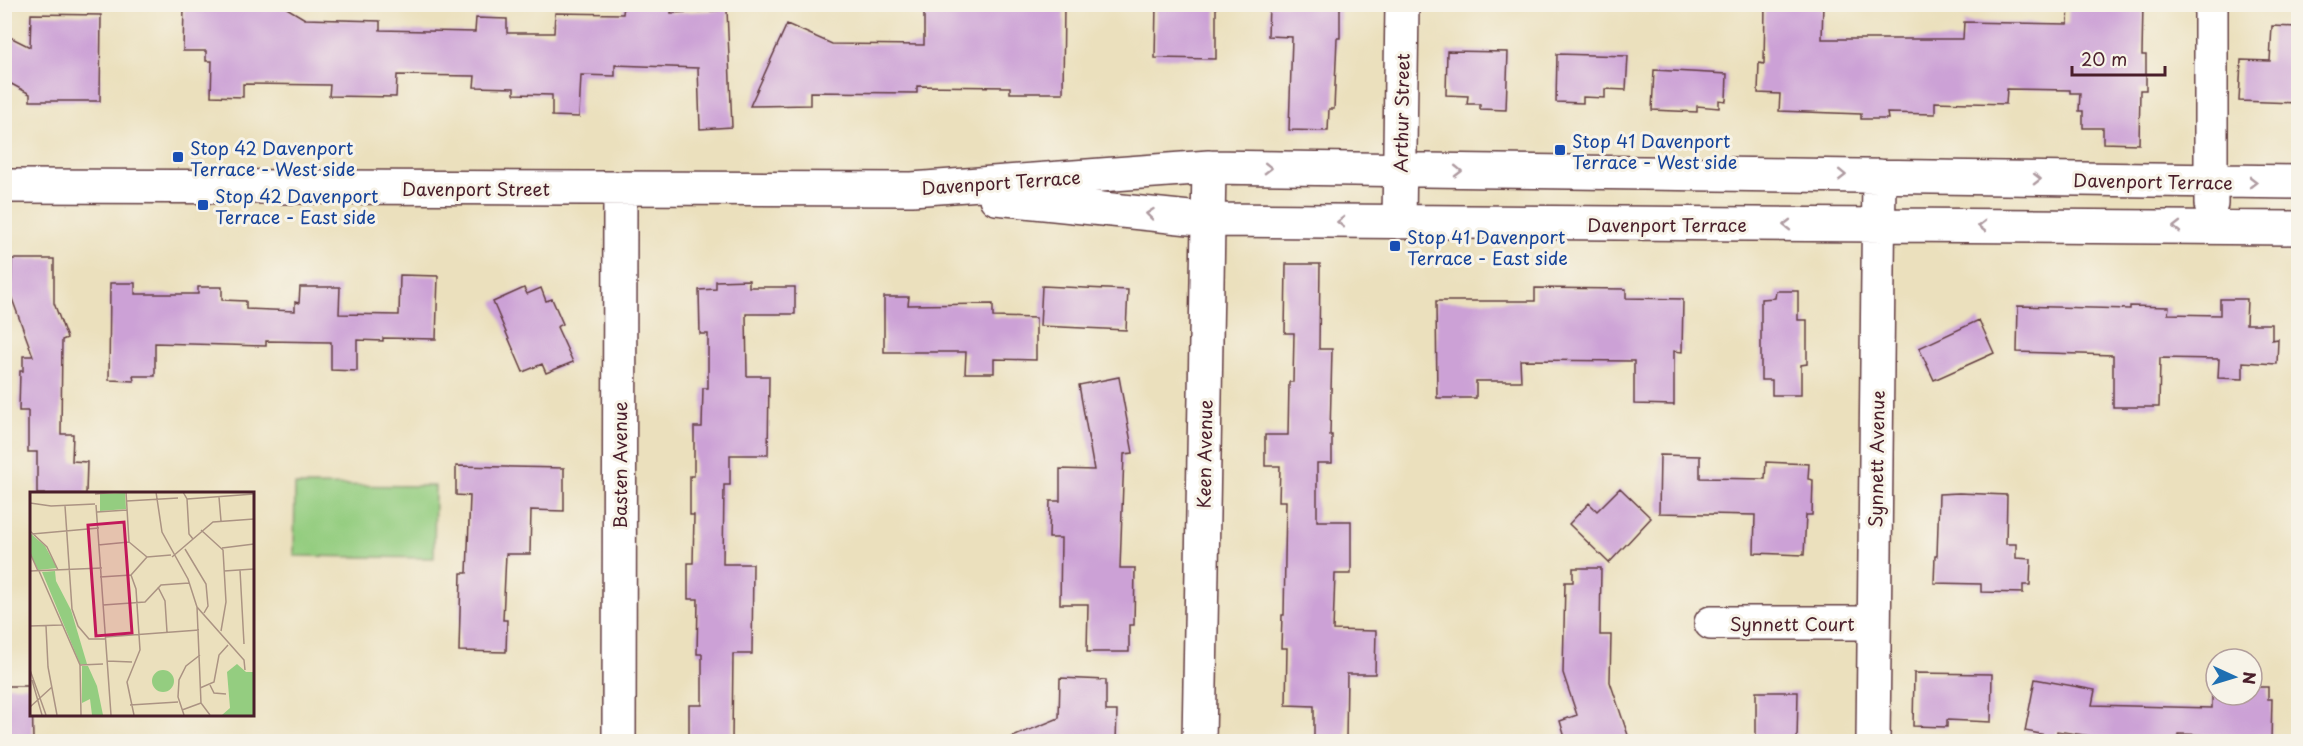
<svg xmlns="http://www.w3.org/2000/svg" width="2303" height="746" font-family="'Playpen Sans',sans-serif">
<style>
.green{fill:#94cd80;stroke:#6f7656;stroke-width:1.5}
.building{fill:#cca1d6}
.lines{fill:none;stroke-linecap:round;stroke-linejoin:round}
.minor-casing{stroke:#623c41;stroke-width:36}
.minor{stroke:#fff;stroke-width:33}
.oneway{stroke:#ae9aa0}
.transit-dot{fill:#1a4fb4;stroke:#f7f3e8;stroke-width:2}
.labels{text-anchor:middle;dominant-baseline:central;stroke-width:6;stroke-linejoin:round;paint-order:stroke}
.street-label{font-size:18px;fill:#4a1f2b;stroke:#f7f3e8}
.transit-label{font-size:18px;fill:#164399;stroke:#f7f3e8;text-anchor:start}
.inset-road{fill:none;stroke:#ab9383;stroke-width:1.5}
.view{fill:#c2185b;fill-opacity:0.15;stroke:#c2185b;stroke-width:3}
.inset-edge{fill:none;stroke:#4a1f2b;stroke-width:3}
</style>
<rect width="100%" height="100%" fill="#f7f3e8"/>
<filter id="ink" filterUnits="userSpaceOnUse"><feTurbulence type="fractalNoise" baseFrequency=".0167" numOctaves="2"/><feDisplacementMap in="SourceGraphic" scale="12" xChannelSelector="R" yChannelSelector="G"/><feConvolveMatrix kernelMatrix="1 2 1 2 8 2 1 2 1" color-interpolation-filters="sRGB"/></filter>
<filter id="wash" filterUnits="userSpaceOnUse"><feTurbulence type="fractalNoise" baseFrequency=".008" numOctaves="4" result="noise"/><feDisplacementMap in="SourceGraphic" scale="24" xChannelSelector="R" yChannelSelector="G"/><feGaussianBlur stdDeviation="1.35" result="paint"/><feColorMatrix in="noise" values="0 0 0 0 0 0 0 0 0 0 0 0 0 0 0 0 0 1.4 0 .05"/><feComposite in="paint" operator="in"/></filter>
<g filter="url(#wash)">
<rect width="100%" height="100%" fill="#ebe0bd"/>
<path class="green" d="M295,485L435,486L434,558L294,556Z"/>
<g id="blocks">
<path class="building" d="M221,4H280L305,19L380,21V30L475,32L476,18L507,19V33H554L555,13L623,14L624,4H671V13L727,10L732,127L700,129L698,68L615,65V76L581,75L579,117L552,116V95L514,94V88L474,87L475,76L397,75L396,97L329,96L330,85L243,84V97L211,96L212,61H206V51H183L184,7H221Z
M924,4H1064L1063,93H1010V87L917,86V93L810,92V105L750,106L787,24L832,44L924,45Z
M1156,4H1216V59L1155,58Z
M1269,4L1340,7V38H1337L1334,109H1329L1328,131L1289,130L1292,37L1268,36Z
M1765,4H1823L1822,39H1963L1964,22L2068,24L2069,4H2143L2142,55H2146V90H2140L2139,144L2103,143V128H2083V111H2079L2080,93H2070V90L2007,89L2006,104L1935,102V114L1887,113L1888,119H1861V114L1779,111L1780,94L1758,93L1759,63L1764,64Z
M31,14L101,15L100,101H30V94L4,80V34L30,47Z
M2272,26L2298,27V103L2239,101L2241,60L2270,61Z
M1447,51L1508,52L1506,110L1480,109V104H1467L1468,96L1446,95Z
M1557,54L1628,56L1626,90L1605,89V98L1583,97V103L1556,102Z
M1654,70L1727,74L1726,101L1719,100V108L1697,106V112L1652,110Z
M12,259H54V303L67,338L62,340L61,434H73L72,461L87,462L86,494H37V452H28V411H19L20,371H23V356H33L11,296Z
M1286,264H1320L1319,349H1332L1330,435H1332V463H1317V521H1351V574H1335L1333,630L1376,631L1375,674H1347L1346,741H1314V706L1286,705L1287,648H1281L1282,615H1284L1286,501H1279L1280,466H1265V435H1288L1289,382H1293L1294,333H1285Z
M400,275L438,276L436,339L383,338V341L357,340V371L331,370V342L266,341V346L155,343V376H133L134,381L109,380L110,283H135V294H198V287H222V300L246,301V309L295,311V302L299,303L300,287H340L339,314L399,315Z
M749,280V287H795V314H746L747,376H769L768,455H730V485H724L723,564H753L752,654H733L732,741H689V705H702V654H697L698,599H688V563H693L694,515H690V476H694V427H702L703,388H708V334H700L699,290L716,289V281Z
M1042,286L1128,290L1126,330L1040,326Z
M524,288L527,294L541,288L546,301L552,299L563,324L557,327L573,362L546,373L542,364L523,372L493,302Z
M1535,288L1626,289V298L1683,299L1682,352L1674,351V405L1634,404V361L1520,360L1521,381H1476V398H1437L1436,301H1535Z
M1776,291H1798V320H1807V364L1801,365V395H1772V380H1761V299L1775,298Z
M884,297H909L908,305L993,304V317L1036,318V360L994,359V373H965L966,352H884Z
M2220,299H2247L2246,324H2272V340L2278,339L2277,364L2243,362V379L2218,378L2219,359L2160,358L2159,407H2113V355L2017,352L2018,306L2130,309V306L2169,307L2168,314L2220,315Z
M1979,320L1994,353L1934,380L1919,348Z
M1119,377L1133,453L1124,454L1120,568H1135L1134,625H1129V652H1087L1088,604H1060L1061,538H1049L1050,501H1060V469L1094,470L1079,385Z
M1660,455L1700,456V478L1765,479L1766,462L1809,464L1808,479L1813,480L1812,515H1806L1804,555L1754,553L1755,515L1659,513Z
M456,466L564,468V511L531,510L530,554H506L503,620H507L506,652L459,651L461,573H467L470,496L456,495Z
M1620,488L1651,518L1609,563L1569,524L1589,503L1597,511Z
M1959,493L2007,495L2006,544H2016V558L2031,559L2030,585H2023V593L1981,592V584L1934,583L1935,556H1937L1939,494Z
M1573,568H1601L1600,635H1611L1610,682L1630,741H1566L1560,721L1577,715L1563,673L1565,582H1573Z
M1914,673L1992,674L1991,722L1947,720V727L1913,726Z
M1060,678L1106,680V711H1117L1116,741H1003L1059,718Z
M2035,679L2095,690L2092,705L2212,708V686H2216V695H2252V687H2268V699H2272L2271,741L2245,740V736L2178,734V741H2125L2057,731L2056,737L2025,731Z
M4,686H32L33,741H4Z
M1756,692H1798L1797,741H1756Z"/>
</g>
</g>
<g filter="url(#ink)">
<use href="#blocks" fill-opacity="0" stroke="#623c41" stroke-width="1.5"/>
<g class="lines">
<g class="minor-casing">
<path id="minor" d="M2211,4V204
M4,186L912,189L1209,167L2298,182
M996,198L1209,220L2298,228
M1399,222L1402,4
M1711,623H1873
M619,742L620,189
M1199,742L1209,167
M1873,742L1879,176"/>
</g>
<use href="#minor" class="minor"/>
</g>
<defs><path id="oneway-chevron" d="M-2-3.5L2.5 0L-2 3.5" fill="none" stroke-width="1.6" stroke-linecap="round" stroke-linejoin="round" transform="scale(1.5)"/></defs>
<g class="oneway">
<use href="#oneway-chevron" transform="translate(1268 168) rotate(1)"/>
<use href="#oneway-chevron" transform="translate(1458 171) rotate(1)"/>
<use href="#oneway-chevron" transform="translate(1842 175) rotate(1)"/>
<use href="#oneway-chevron" transform="translate(2037 179) rotate(1)"/>
<use href="#oneway-chevron" transform="translate(2253 182)"/>
<use href="#oneway-chevron" transform="translate(1150 214) rotate(-174)"/>
<use href="#oneway-chevron" transform="translate(1341 222) rotate(-179)"/>
<use href="#oneway-chevron" transform="translate(1787 225) rotate(-180)"/>
<use href="#oneway-chevron" transform="translate(1982 226) rotate(-180)"/>
<use href="#oneway-chevron" transform="translate(2177 227) rotate(-180)"/>
</g>
</g>
<g class="transit-dot">
<rect x="1554" y="144" width="12" height="12" rx="3"/>
<rect x="172" y="151" width="12" height="12" rx="3"/>
<rect x="197" y="199" width="12" height="12" rx="3"/>
<rect x="1389" y="240" width="12" height="12" rx="3"/>
</g>
<g class="labels">
<g class="street-label">
<text transform="translate(1401 113) rotate(-89)">Arthur Street</text>
<text transform="translate(2153 181) rotate(1)">Davenport Terrace</text>
<text transform="translate(1001 182) rotate(-4)">Davenport Terrace</text>
<text x="476" y="188">Davenport Street</text>
<text x="1667" y="224">Davenport Terrace</text>
<text transform="translate(1204 454) rotate(-89)">Keen Avenue</text>
<text transform="translate(1876 459) rotate(-89)">Synnett Avenue</text>
<text transform="translate(619 465) rotate(-90)">Basten Avenue</text>
<text x="1792" y="623">Synnett Court</text>
</g>
<g class="transit-label">
<text x="1572" y="140">Stop 41 Davenport<tspan x="1572" dy="21">Terrace - West side</tspan></text>
<text x="190" y="147">Stop 42 Davenport<tspan x="190" dy="21">Terrace - West side</tspan></text>
<text x="215" y="195">Stop 42 Davenport<tspan x="215" dy="21">Terrace - East side</tspan></text>
<text x="1407" y="236">Stop 41 Davenport<tspan x="1407" dy="21">Terrace - East side</tspan></text>
</g>
</g>
<g transform="translate(30 492)">
<rect width="224" height="224" fill="#ebe0bd"/>
<path d="M95,1L96,17L70,19V2ZM0,41L15,54L27,76L8,78L0,61ZM25,79L26,89L41,118L57,172H50L12,80ZM207,172L216,180H223V223H192L200,216L197,180ZM52,174H58L67,194L73,223H62L60,207L52,211ZM122 189a11 11 0 1 1 22 0a11 11 0 1 1-22 0Z" fill="#94cd80"/>
<path class="inset-road" d="M96,0L99,50L117,65L141,63M126,0L132,40L158,87L167,115L214,168L215,178M153,0L157,7L159,42L163,47M65,2L88,0M189,5L191,29M157,7L224,2M97,9L148,6M0,11L21,14L65,12M66,13L81,223M35,14L42,117L48,134L59,147H75M67,20L97,18M171,38L193,58L196,110L191,139M0,39L17,55L28,78M2,42L69,36M68,53L99,50M192,56L224,52M155,57L176,92L178,114L174,121M0,61L8,79M142,65L183,30L224,27M210,78L214,152M0,79L72,76M9,79L50,173L51,223M194,79L224,77M101,83L106,97L110,158L97,190L104,223M70,85L101,83L117,65M128,95L135,109L137,140M73,113L115,110L131,93L159,91M167,115L171,211L180,223M0,134L32,133M16,134L18,175L27,223M75,145L169,138M77,169L102,170M50,173L73,172M0,178L16,223M2,188L12,223M180,193L184,201L196,202M170,196L184,190L189,163L198,153M100,213L148,210M0,215L22,195M152,218L171,211M154,223L148,205L149,188L156,174L170,163"/>
<path class="view" d="M94,30L102,141L66,144L58,33Z"/>
<rect width="224" height="224" class="inset-edge"/>
</g>
<rect width="2303" height="746" fill="none" stroke="#f7f3e8" stroke-width="24"/>
<g transform="translate(2234 677) rotate(94)"><circle r="28" fill="#f7f3e8" stroke="#b29e9c" stroke-width="1.5"/>
<path d="M0-4.5L10 22L0 15L-10 22Z" fill="#1f6fb2"/>
<text y="-9" font-size="16" font-weight="bold" text-anchor="middle" fill="#4a1f2b">N</text>
</g>
<path d="M2072 66v9h93v-9" fill="none" stroke="#4a1f2b" stroke-width="3"/>
<text x="2081" y="66" font-size="18" fill="#4a1f2b" stroke="#f7f3e8" stroke-width="4.5" paint-order="stroke">20 m</text>
</svg>
